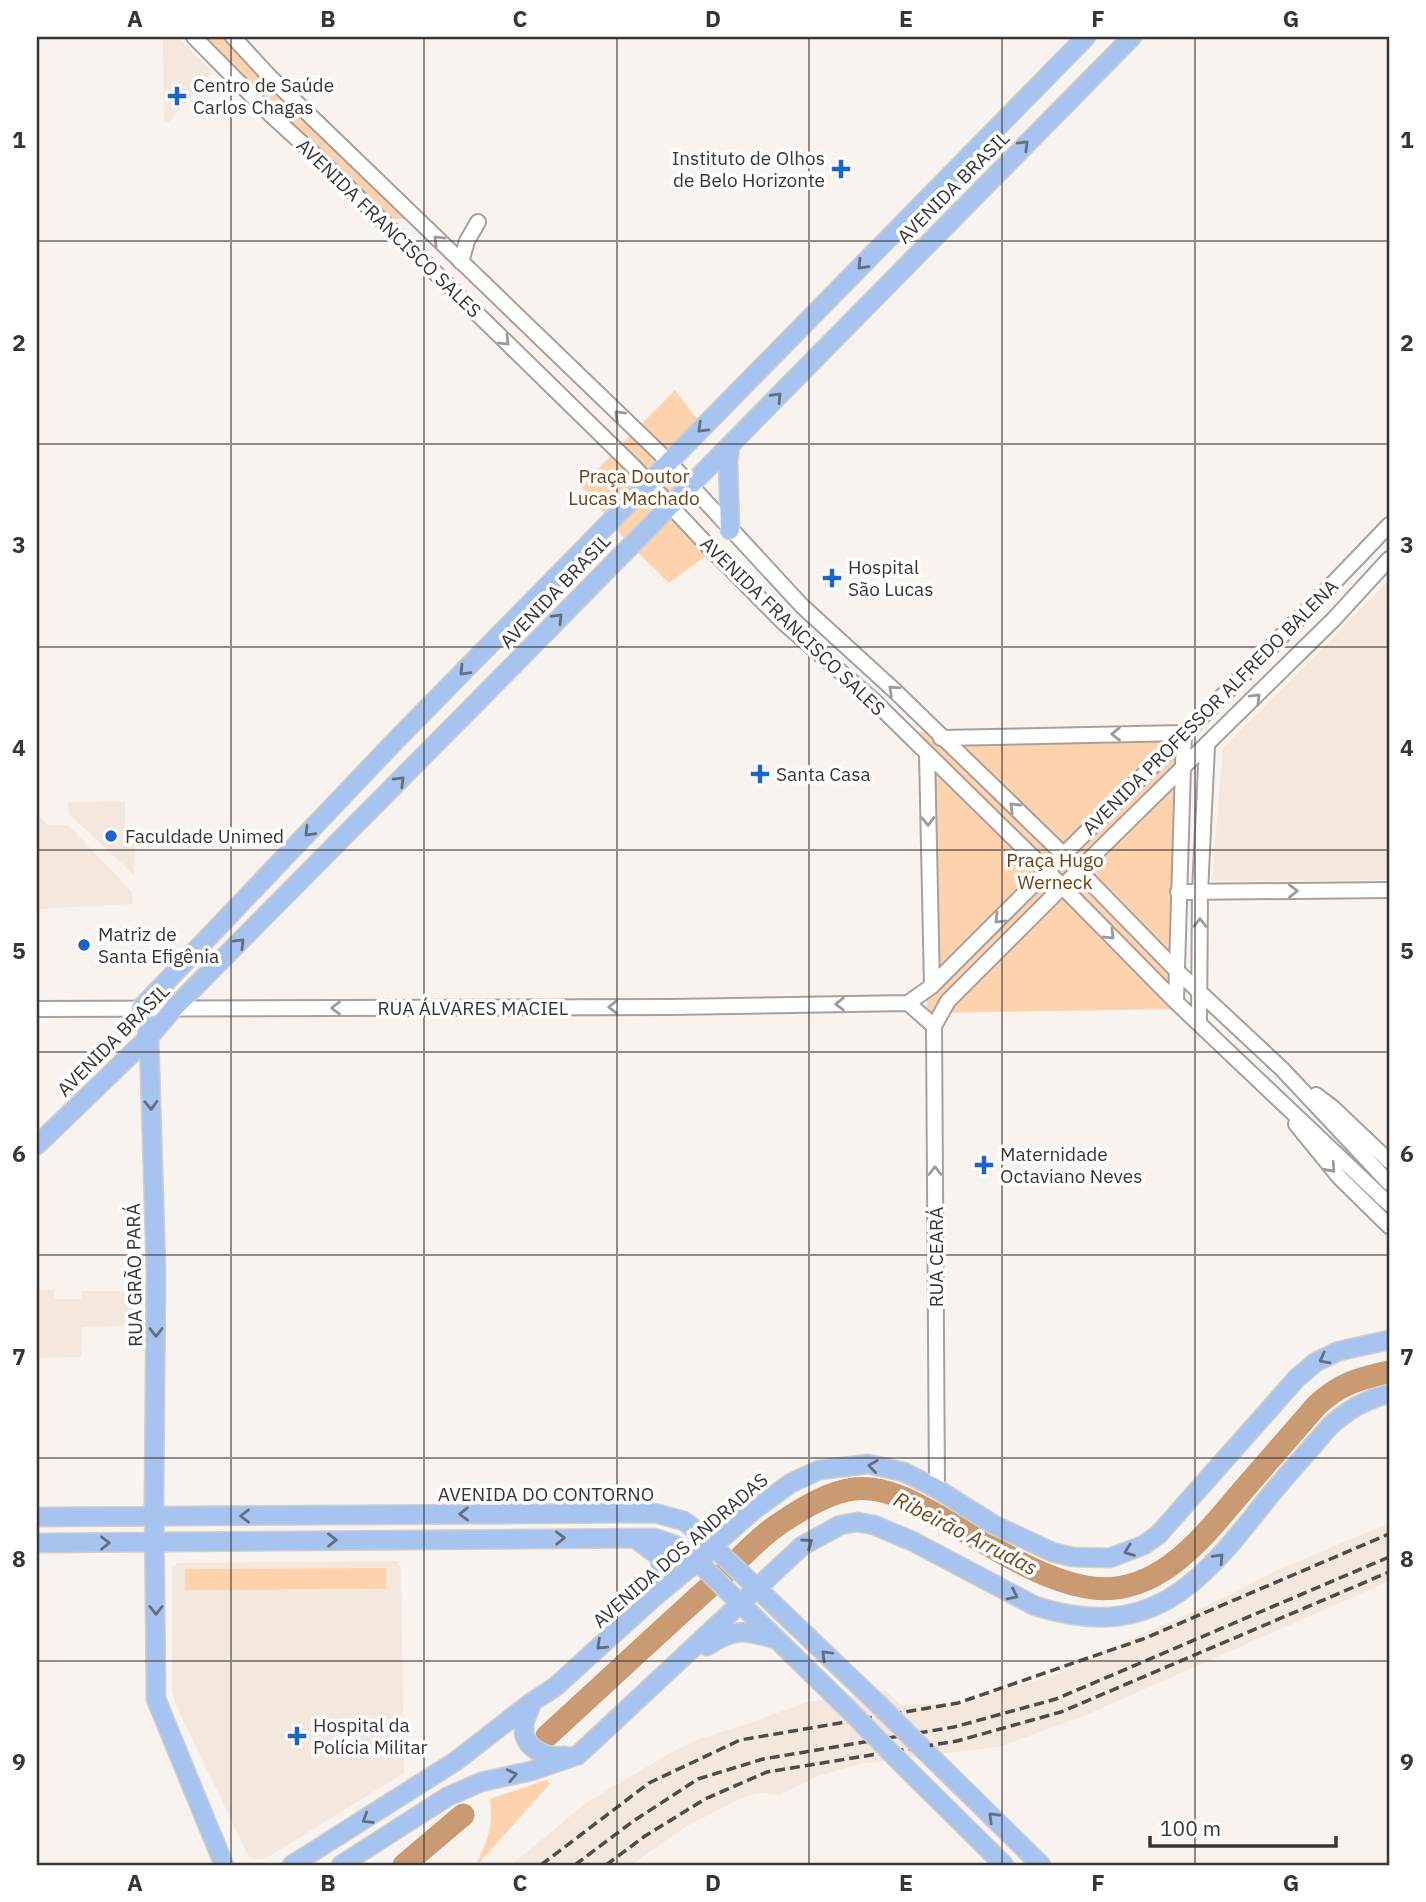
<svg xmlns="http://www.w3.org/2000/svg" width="1426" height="1902" font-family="'IBM Plex Sans',sans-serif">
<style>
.built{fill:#f4e8de}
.green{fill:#ffd2ae}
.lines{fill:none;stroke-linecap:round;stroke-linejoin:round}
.river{stroke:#ca9a73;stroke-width:23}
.minor-casing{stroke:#a6a19d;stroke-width:18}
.major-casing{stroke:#cfcfce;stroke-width:21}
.minor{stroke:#fff;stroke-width:14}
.major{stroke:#a7c3ef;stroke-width:18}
.rail{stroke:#4e4c49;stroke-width:3.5;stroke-dasharray:10 5;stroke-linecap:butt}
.major-bridge-casing{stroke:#cfcfce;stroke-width:21;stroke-linecap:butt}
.major-bridge{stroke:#a7c3ef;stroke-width:18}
.oneway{stroke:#646e7f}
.oneway2{stroke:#9c9a9a}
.grid{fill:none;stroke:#383634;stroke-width:2;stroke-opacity:0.55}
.poi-dot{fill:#1b63ce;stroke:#fff;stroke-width:2.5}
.labels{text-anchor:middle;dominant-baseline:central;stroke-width:7;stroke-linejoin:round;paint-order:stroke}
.poi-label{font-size:19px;fill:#383634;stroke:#fff;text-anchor:start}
.street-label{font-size:19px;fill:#383634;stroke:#fff}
.park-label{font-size:19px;fill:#6d3f11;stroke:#fff}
.water-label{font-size:21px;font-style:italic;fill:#744619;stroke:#fff}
.neatline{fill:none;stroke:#383634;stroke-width:2.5}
.grid-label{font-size:23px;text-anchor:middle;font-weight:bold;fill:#383634}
</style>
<rect width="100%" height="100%" fill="#f9f3ef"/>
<path class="built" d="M163,37H177L212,72L167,124L164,121Z
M1389,580V880L1212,881L1223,749Z
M125,801V832L135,840L134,875L69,814L68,802Z
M37,814L48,825H68L132,892L133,904L37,909Z
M37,1290H54V1299H81L82,1291H138V1326L82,1327L81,1357L37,1358Z
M1389,1523V1581L1086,1715L999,1747L859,1764L816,1777L779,1795L763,1793L746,1796L685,1827L631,1865H511L587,1802L672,1752L699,1739L744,1725L807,1702L886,1691L901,1705L968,1703L998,1691L1059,1674L1102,1652L1232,1594L1273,1572Z
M397,1561L401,1568L404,1773L265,1859H253L248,1855L175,1703L172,1691V1567L177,1563Z"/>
<path class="green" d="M202,37H223L259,75L410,219H388Z
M675,390L704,428L669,464L686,487L663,509L707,555L669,583L629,544L581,486Z
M1190,729L1182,1009L927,1013L920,732Z
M386,1568V1589L185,1590V1569Z
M546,1780L550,1784L479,1863L477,1861C489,1842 493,1821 490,1799Z"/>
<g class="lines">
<path class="river" d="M547,1736C603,1685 659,1632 715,1582C737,1562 758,1537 782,1522C803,1508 829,1492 854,1489C891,1485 927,1510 957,1527C998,1550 1039,1578 1086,1587C1157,1600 1204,1536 1244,1489C1268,1461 1293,1433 1317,1405C1341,1383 1358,1379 1389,1372
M404,1865L463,1815"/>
<g class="minor-casing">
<path id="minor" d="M194,37L270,114L316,156L634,467L711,549L784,623L872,699L1047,871L1176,1002L1389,1204
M233,37L270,77L669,462L802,606L895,691L1063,854L1177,971L1282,1069L1389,1183
M461,262L467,241L478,222
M941,738L1184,733
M927,753L932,986
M1178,892L1389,890
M1176,1002L1184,733
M908,1003L932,986C1084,833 1240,682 1389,525
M908,1003L934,1026
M37,1009L670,1007L908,1003
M1199,1022L1200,892L1207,746
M1316,1095L1332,1107L1389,1161
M1296,1124L1340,1178L1389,1226
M937,1489L934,1026L948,1001L1101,848L1334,619L1389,559"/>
</g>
<g class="major-casing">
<path id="major" d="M730,446L728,462L730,530
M37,1145L149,1037L174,1008C495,686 811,360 1132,37
M37,1517L655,1513L684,1521L698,1532L876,1702
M636,1539L660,1557L662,1577L653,1595
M37,1543L654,1538L675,1545L699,1563L852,1713
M707,1646C735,1628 744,1630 776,1639
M532,1702C530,1709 525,1718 524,1725C522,1749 546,1758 565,1756
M921,1747L1041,1865
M898,1760L1004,1865
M224,1865L156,1699L154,1499L156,1270L149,1037L141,1008L400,736L1086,37
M292,1865L456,1761L532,1702L555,1687L652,1599L688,1569L699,1563L714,1545L755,1509L791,1483L819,1470L868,1464L904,1472L937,1489L994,1525L1052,1552L1072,1557L1110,1558L1144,1545L1158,1535L1297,1378L1316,1362L1339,1351L1389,1340
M341,1865L447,1797L481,1782L531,1771L578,1755L802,1546L840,1525L857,1522L874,1525L914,1542L1035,1606C1149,1642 1198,1587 1263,1504C1284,1478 1307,1453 1329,1427C1347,1410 1365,1399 1389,1394"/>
</g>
<use href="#minor" class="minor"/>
<use href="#major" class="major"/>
<path class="rail" d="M541,1865L649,1783L740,1740L958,1703L1143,1639L1389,1534
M575,1865L632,1822L698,1779L763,1759L954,1727L1056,1699L1389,1557
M606,1865L645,1836L705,1799L767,1772L957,1741L1061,1712L1389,1572"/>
<g class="major-bridge-casing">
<path id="major-bridge" d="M876,1702L921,1747
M852,1713L898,1760"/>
</g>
<use href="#major-bridge" class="major-bridge"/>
</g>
<defs><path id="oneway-chevron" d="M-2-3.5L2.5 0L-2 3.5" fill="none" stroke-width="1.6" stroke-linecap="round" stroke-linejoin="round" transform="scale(1.75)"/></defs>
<g class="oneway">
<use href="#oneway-chevron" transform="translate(1024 145) rotate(-45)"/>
<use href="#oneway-chevron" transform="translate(862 265) rotate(134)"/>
<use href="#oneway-chevron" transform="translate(777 397) rotate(-46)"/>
<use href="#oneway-chevron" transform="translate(702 428) rotate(136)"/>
<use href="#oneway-chevron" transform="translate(558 618) rotate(-46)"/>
<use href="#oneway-chevron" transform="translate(464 671) rotate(134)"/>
<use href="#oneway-chevron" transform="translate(400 781) rotate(-45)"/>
<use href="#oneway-chevron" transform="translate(309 832) rotate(134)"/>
<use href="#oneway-chevron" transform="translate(240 943) rotate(-45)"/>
<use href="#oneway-chevron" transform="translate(151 1105) rotate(88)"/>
<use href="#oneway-chevron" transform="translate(156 1332) rotate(90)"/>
<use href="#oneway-chevron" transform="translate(1324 1359) rotate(152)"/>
<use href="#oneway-chevron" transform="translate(873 1466) rotate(-172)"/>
<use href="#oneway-chevron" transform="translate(464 1514) rotate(179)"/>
<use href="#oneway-chevron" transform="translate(245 1516) rotate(180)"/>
<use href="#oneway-chevron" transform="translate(560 1538) rotate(-1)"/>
<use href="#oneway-chevron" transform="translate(332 1540) rotate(-1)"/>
<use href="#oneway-chevron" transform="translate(105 1543) rotate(-1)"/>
<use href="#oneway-chevron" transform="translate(808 1543) rotate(-35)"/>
<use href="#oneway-chevron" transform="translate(1129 1551) rotate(159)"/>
<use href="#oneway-chevron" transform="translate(1219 1558) rotate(-47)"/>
<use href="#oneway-chevron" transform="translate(1013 1595) rotate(26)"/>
<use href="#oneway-chevron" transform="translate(156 1610) rotate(90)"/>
<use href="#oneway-chevron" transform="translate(601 1645) rotate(137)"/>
<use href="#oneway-chevron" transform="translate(826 1655) rotate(-136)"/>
<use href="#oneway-chevron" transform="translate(512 1775) rotate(-12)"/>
<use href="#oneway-chevron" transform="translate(993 1817) rotate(-136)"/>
<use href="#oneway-chevron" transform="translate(367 1819) rotate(148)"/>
</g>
<g class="oneway2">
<use href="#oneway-chevron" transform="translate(438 240) rotate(-135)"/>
<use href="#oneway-chevron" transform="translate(505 341) rotate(45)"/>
<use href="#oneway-chevron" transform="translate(619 415) rotate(-136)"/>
<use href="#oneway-chevron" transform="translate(893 690) rotate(-137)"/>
<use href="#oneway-chevron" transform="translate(1256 698) rotate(-45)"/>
<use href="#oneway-chevron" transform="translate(1116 734) rotate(179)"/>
<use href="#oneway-chevron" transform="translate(1014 807) rotate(-136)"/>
<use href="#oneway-chevron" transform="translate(928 821) rotate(89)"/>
<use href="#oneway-chevron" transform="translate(1293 891) rotate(-1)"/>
<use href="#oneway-chevron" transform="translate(999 919) rotate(135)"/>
<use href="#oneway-chevron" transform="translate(1200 923) rotate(-90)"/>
<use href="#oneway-chevron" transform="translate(1110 935) rotate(45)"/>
<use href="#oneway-chevron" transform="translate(840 1004) rotate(179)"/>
<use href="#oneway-chevron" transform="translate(613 1007) rotate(180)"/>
<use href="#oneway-chevron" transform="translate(336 1008) rotate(180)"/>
<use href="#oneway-chevron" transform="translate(1331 1168) rotate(48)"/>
<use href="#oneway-chevron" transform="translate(935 1171) rotate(-90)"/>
</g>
<path class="grid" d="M231,37V1865M424,37V1865M617,37V1865M809,37V1865M1002,37V1865M1195,37V1865M37,241H1389M37,444H1389M37,647H1389M37,850H1389M37,1052H1389M37,1255H1389M37,1458H1389M37,1661H1389"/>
<g class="poi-dot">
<path d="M173.5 85.5h7v7h7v7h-7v7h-7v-7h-7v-7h7z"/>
<path d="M837.5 158.5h7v7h7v7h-7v7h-7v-7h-7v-7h7z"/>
<path d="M828.5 567.5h7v7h7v7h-7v7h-7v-7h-7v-7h7z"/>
<path d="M756.5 763.5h7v7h7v7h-7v7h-7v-7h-7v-7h7z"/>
<circle cx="111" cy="836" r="7"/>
<circle cx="84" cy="945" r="7"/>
<path d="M980.5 1154.5h7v7h7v7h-7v7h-7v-7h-7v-7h7z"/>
<path d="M293.5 1725.5h7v7h7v7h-7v7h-7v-7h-7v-7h7z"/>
</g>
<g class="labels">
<g class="poi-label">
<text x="193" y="85">Centro de Saúde<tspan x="193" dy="22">Carlos Chagas</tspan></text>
<text x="825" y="158" text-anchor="end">Instituto de Olhos<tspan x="825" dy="22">de Belo Horizonte</tspan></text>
<text x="848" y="567">Hospital<tspan x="848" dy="22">São Lucas</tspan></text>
<text x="776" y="774">Santa Casa</text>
<text x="125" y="836">Faculdade Unimed</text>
<text x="98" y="934">Matriz de<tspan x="98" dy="22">Santa Efigênia</tspan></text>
<text x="1000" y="1154">Maternidade<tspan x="1000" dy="22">Octaviano Neves</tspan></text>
<text x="313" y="1725">Hospital da<tspan x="313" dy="22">Polícia Militar</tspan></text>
</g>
<g class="street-label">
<text transform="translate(953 187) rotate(-45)">AVENIDA BRASIL</text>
<text transform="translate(389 228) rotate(44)">AVENIDA FRANCISCO SALES</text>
<text transform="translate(555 591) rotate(-46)">AVENIDA BRASIL</text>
<text transform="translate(793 626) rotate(44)">AVENIDA FRANCISCO SALES</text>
<text transform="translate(1210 707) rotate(-45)">AVENIDA PROFESSOR ALFREDO BALENA</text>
<text x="473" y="1008">RUA ÁLVARES MACIEL</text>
<text transform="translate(113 1040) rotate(-45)">AVENIDA BRASIL</text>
<text transform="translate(936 1257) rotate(-90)">RUA CEARÁ</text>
<text transform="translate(134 1275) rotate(-91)">RUA GRÃO PARÁ</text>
<text x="546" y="1494">AVENIDA DO CONTORNO</text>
<text transform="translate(680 1550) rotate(-41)">AVENIDA DOS ANDRADAS</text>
</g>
<g class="park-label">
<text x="634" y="476">Praça Doutor<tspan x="634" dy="22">Lucas Machado</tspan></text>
<text x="1055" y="860">Praça Hugo<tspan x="1055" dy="22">Werneck</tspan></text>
</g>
<g class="water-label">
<text transform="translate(966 1533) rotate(27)">Ribeirão Arrudas</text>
</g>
</g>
<rect width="1426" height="1902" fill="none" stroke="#ffffff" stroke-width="77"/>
<path d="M1150 1836v10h186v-10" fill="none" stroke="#383634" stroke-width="3.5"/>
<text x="1160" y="1836" font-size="21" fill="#383634" stroke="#ffffff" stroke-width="5" paint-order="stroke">100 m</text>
<rect x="38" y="38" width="1350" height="1826" class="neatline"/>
<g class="grid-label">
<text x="135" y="27">A</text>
<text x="328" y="27">B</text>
<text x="520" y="27">C</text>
<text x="713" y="27">D</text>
<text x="906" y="27">E</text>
<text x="1098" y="27">F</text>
<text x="1291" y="27">G</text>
<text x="19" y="148">1</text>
<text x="1407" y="148">1</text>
<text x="19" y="351">2</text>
<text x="1407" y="351">2</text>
<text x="19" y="553">3</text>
<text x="1407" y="553">3</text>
<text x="19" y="756">4</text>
<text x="1407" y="756">4</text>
<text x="19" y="959">5</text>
<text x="1407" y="959">5</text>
<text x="19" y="1162">6</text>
<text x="1407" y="1162">6</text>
<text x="19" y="1365">7</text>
<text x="1407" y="1365">7</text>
<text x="19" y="1567">8</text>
<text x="1407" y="1567">8</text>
<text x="19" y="1770">9</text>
<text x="1407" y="1770">9</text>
<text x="135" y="1891">A</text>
<text x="328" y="1891">B</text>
<text x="520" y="1891">C</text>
<text x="713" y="1891">D</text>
<text x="906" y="1891">E</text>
<text x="1098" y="1891">F</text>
<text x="1291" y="1891">G</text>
</g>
</svg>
